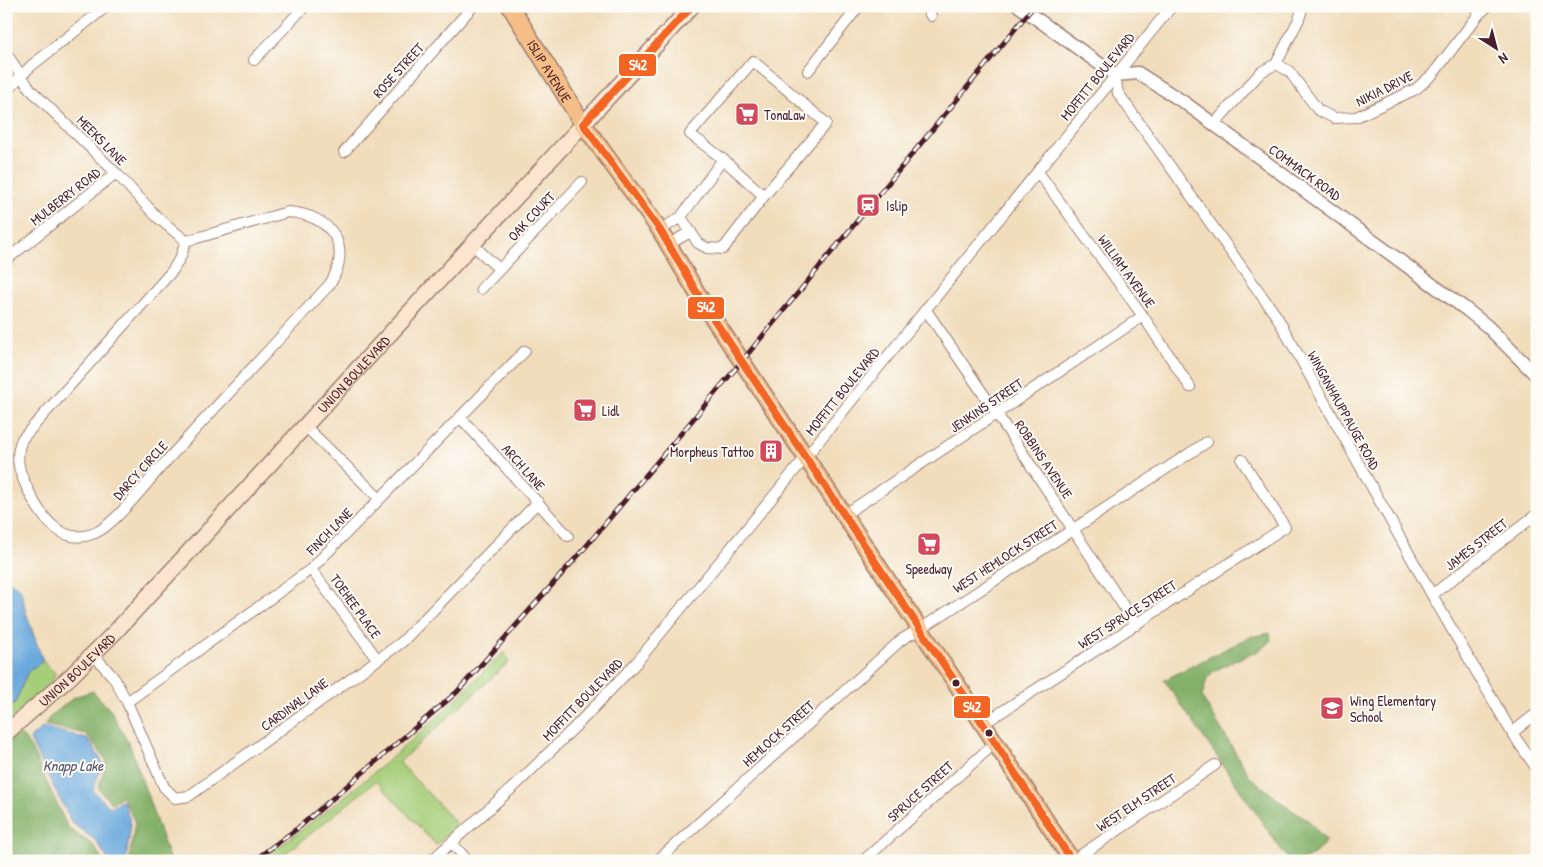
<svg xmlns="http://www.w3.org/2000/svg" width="1543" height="867" font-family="'Patrick Hand',sans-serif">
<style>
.green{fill:#a6ce79;stroke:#787652}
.forest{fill:#84b169;stroke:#67684a}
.water{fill:#6aa9dd;stroke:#5a6484}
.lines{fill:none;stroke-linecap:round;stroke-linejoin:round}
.minor-casing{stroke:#9e7e74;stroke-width:12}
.tertiary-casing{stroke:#9e7e74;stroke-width:15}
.secondary-casing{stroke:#9e7e74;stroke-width:18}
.primary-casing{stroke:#9e7e74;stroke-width:19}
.minor{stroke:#fff;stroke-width:10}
.tertiary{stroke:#fff;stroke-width:12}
.secondary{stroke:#fbe5cf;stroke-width:15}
.primary{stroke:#f5be86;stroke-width:16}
.rail-casing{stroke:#4a1f2b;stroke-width:5}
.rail{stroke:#fdfcf7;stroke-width:3;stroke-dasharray:9;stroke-linecap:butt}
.bus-1-casing{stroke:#fdfcf7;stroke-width:11}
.bus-1{stroke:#f26522;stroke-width:8}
.bus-dot{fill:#4a1f2b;stroke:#fdfcf7;stroke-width:2}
.labels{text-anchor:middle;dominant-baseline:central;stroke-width:4;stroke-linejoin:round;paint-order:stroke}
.street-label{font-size:14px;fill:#4a1f2b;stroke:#fdfcf7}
.poi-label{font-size:14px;fill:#4a1f2b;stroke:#fdfcf7;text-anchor:start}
.water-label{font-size:15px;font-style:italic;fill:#575672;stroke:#fdfcf7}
.line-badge{stroke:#fdfcf7;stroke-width:2}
.badge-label{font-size:14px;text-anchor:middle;font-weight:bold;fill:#fff}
</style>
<rect width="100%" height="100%" fill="#fdfcf7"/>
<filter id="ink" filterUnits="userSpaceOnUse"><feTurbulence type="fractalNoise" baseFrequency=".02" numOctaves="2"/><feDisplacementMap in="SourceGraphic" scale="10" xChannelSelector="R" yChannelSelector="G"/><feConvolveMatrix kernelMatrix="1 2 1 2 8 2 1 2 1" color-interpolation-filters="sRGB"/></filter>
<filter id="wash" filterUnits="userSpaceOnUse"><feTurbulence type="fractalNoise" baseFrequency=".0096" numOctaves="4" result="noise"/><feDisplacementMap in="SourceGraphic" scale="20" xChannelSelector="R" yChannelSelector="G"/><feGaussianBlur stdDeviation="1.12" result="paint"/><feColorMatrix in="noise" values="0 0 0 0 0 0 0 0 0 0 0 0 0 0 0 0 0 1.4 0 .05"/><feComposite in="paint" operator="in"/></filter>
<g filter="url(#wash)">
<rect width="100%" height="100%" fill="#f1ddbc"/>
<path class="green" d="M504,652L509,662L399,762L458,825L436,845L376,781L298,844L274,861H259C320,817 380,770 435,719C459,697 481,674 504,652Z
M43,661L55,673L48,697L6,733V709L15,703L28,671Z"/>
<path class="forest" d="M1270,633L1271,641L1258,651L1236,660L1214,671L1207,678L1202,697L1250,777L1290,809L1308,820L1326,841C1314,856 1309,861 1289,861L1164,680L1250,637Z
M93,691L111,711L131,748L170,861H129L135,822L122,796L111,803L98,788L107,761L86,734L45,725L49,718L74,697Z
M6,722L24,738L31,748L68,828L93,845L103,861H6Z"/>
<path class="water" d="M6,579L20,588L27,616L43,661L28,671L15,703L6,709Z
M44,727L88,739L103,763L93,790L110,807L123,800L131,824L126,861H109L95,840L72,823L30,740L32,736Z"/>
</g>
<g filter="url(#ink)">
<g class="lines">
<g class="minor-casing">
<path id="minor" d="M925,6L931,16
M6,53L30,89L116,173L157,217L186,241
M254,60L305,6
M1276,64L1299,19L1303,6
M808,71L859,6
M1115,75L1118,93L1277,317L1432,595L1512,733L1537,769
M6,91L31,66L107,6
M1214,124L1261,72L1276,64L1289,71L1318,110L1334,118L1356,117L1416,89L1433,74L1479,14L1488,6
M344,152L473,6
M1038,172L1143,316L1190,387
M288,212C330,215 354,245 330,284C274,345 216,406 160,468C145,485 112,528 92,534C63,545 43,519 31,496C21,476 13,460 22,439L173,270L181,256L186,241Z
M681,217L698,243L707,248L723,249L764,196L826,123L753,61L690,134L723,159L764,196
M660,230L681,217L723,159
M472,244L499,269
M668,245L690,232
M6,260L116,173
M481,289L582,182
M926,310L997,414L1136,625
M460,417L568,536
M305,426L380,499
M844,515L1143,316
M311,569L378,660
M1432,595L1537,514
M93,654L114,678L127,702L164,787L175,798L189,796L402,642L538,502
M127,702L311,569L525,351
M983,724L1285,527L1242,460
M1512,733L1537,713
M452,843L468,861
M431,861L520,781L578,724L636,663L814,447L1172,6
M657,861L901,640L928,624L1207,442
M863,861L995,743
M1072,861L1215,765"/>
</g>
<g class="tertiary-casing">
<path id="tertiary" d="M1019,6L1115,75L1138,73L1185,103L1467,310L1487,326L1537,376"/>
</g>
<g class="secondary-casing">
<g id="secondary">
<path id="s1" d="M6,733L71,676L116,631L692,6"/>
</g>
</g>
<g class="primary-casing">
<g id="primary">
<path id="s2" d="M510,6L583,124L660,230L703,303L974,710L1072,861"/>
</g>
</g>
<use href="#minor" class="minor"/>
<use href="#tertiary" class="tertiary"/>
<use href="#secondary" class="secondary"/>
<use href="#primary" class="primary"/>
<g class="rail-casing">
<path id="rail" d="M253,861L298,828L457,692L583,550L742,361L1034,6"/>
</g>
<use href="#rail" class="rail"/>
<g class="bus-1-casing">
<path id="bus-1" d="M583,124L660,230L703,303L974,710L1072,861
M583,124L692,6"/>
</g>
<use href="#bus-1" class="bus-1"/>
</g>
</g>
<defs>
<g id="supermarket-square" transform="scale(1.25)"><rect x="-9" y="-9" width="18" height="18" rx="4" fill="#d1495b" stroke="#fdfcf7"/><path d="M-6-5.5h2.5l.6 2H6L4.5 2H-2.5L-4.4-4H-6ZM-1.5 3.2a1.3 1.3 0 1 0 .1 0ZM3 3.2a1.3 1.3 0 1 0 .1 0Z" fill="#fff"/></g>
<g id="station-square" transform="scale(1.25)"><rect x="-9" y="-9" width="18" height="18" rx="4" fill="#d1495b" stroke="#fdfcf7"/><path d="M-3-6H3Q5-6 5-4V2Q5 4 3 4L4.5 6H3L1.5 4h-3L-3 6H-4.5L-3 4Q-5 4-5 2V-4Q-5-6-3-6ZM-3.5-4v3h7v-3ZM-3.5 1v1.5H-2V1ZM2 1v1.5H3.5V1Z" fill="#fff"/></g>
<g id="building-square" transform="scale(1.25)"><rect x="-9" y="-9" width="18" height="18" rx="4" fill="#d1495b" stroke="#fdfcf7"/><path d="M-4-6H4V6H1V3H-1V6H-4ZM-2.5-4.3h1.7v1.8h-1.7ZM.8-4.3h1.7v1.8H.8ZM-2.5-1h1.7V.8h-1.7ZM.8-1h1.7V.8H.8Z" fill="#fff"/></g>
<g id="school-square" transform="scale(1.25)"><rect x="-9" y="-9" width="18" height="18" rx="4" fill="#d1495b" stroke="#fdfcf7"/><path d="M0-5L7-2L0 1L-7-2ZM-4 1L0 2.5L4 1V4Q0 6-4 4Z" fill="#fff"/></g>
</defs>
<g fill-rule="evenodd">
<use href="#supermarket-square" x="747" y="114"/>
<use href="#station-square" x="868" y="205"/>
<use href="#supermarket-square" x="585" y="410"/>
<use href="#building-square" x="771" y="451"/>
<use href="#supermarket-square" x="929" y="544"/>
<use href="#school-square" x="1332" y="708"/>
</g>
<g class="bus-dot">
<circle cx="956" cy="683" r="4.5"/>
<circle cx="989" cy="733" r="4.5"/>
</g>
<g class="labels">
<g class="street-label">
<text transform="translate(398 70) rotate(-48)">ROSE STREET</text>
<text stroke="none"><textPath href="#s2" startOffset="76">ISLIP AVENUE</textPath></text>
<text transform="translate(1097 76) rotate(-51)">MOFFITT BOULEVARD</text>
<text transform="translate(1384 88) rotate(-27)">NIKIA DRIVE</text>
<text transform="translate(102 140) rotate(45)">MEEKS LANE</text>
<text transform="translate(1305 172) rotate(36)">COMMACK ROAD</text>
<text transform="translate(65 196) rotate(-38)">MULBERRY ROAD</text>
<text transform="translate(531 216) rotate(-47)">OAK COURT</text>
<text transform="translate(1127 271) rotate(54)">WILLIAM AVENUE</text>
<text stroke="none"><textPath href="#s1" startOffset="500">UNION BOULEVARD</textPath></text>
<text transform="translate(842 391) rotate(-51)">MOFFITT BOULEVARD</text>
<text transform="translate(986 405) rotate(-34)">JENKINS STREET</text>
<text transform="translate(1344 410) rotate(61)">WINGANHAUPPAUGE ROAD</text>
<text transform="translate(1044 459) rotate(56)">ROBBINS AVENUE</text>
<text transform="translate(524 467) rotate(48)">ARCH LANE</text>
<text transform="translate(140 470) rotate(-48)">DARCY CIRCLE</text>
<text transform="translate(329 531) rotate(-46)">FINCH LANE</text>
<text transform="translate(1476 544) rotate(-38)">JAMES STREET</text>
<text transform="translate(1005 556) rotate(-33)">WEST HEMLOCK STREET</text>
<text transform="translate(356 606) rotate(54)">TOEHEE PLACE</text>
<text transform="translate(1127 614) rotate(-33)">WEST SPRUCE STREET</text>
<text stroke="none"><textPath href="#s1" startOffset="95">UNION BOULEVARD</textPath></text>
<text transform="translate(582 699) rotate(-46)">MOFFITT BOULEVARD</text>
<text transform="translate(294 704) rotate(-36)">CARDINAL LANE</text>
<text transform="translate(778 733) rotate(-42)">HEMLOCK STREET</text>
<text transform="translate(920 791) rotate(-42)">SPRUCE STREET</text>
<text transform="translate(1136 802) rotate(-34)">WEST ELM STREET</text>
</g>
<g class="poi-label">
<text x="764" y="114">TonaLaw</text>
<text x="886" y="205">Islip</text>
<text x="602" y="410">Lidl</text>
<text x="754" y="451" text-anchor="end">Morpheus Tattoo</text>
<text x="929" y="568" text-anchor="middle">Speedway</text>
<text x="1350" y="700">Wing Elementary<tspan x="1350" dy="16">School</tspan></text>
</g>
<g class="water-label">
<text x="73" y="765">Knapp Lake</text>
</g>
</g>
<g class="line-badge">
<rect x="618" y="53" width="39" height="24" rx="5" fill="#f26522"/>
<rect x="687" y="296" width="38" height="24" rx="5" fill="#f26522"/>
<rect x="953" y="695" width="38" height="24" rx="5" fill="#f26522"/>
</g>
<g class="badge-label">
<text x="638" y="70">S42</text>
<text x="706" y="312">S42</text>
<text x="972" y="712">S42</text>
</g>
<rect width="1543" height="867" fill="none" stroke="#fdfcf7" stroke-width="25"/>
<g transform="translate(1496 48) rotate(144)" stroke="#fdfcf7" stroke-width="4" paint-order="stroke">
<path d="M0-4L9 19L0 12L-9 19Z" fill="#4a1f2b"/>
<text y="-8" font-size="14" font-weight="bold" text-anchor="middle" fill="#4a1f2b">N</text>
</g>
</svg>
